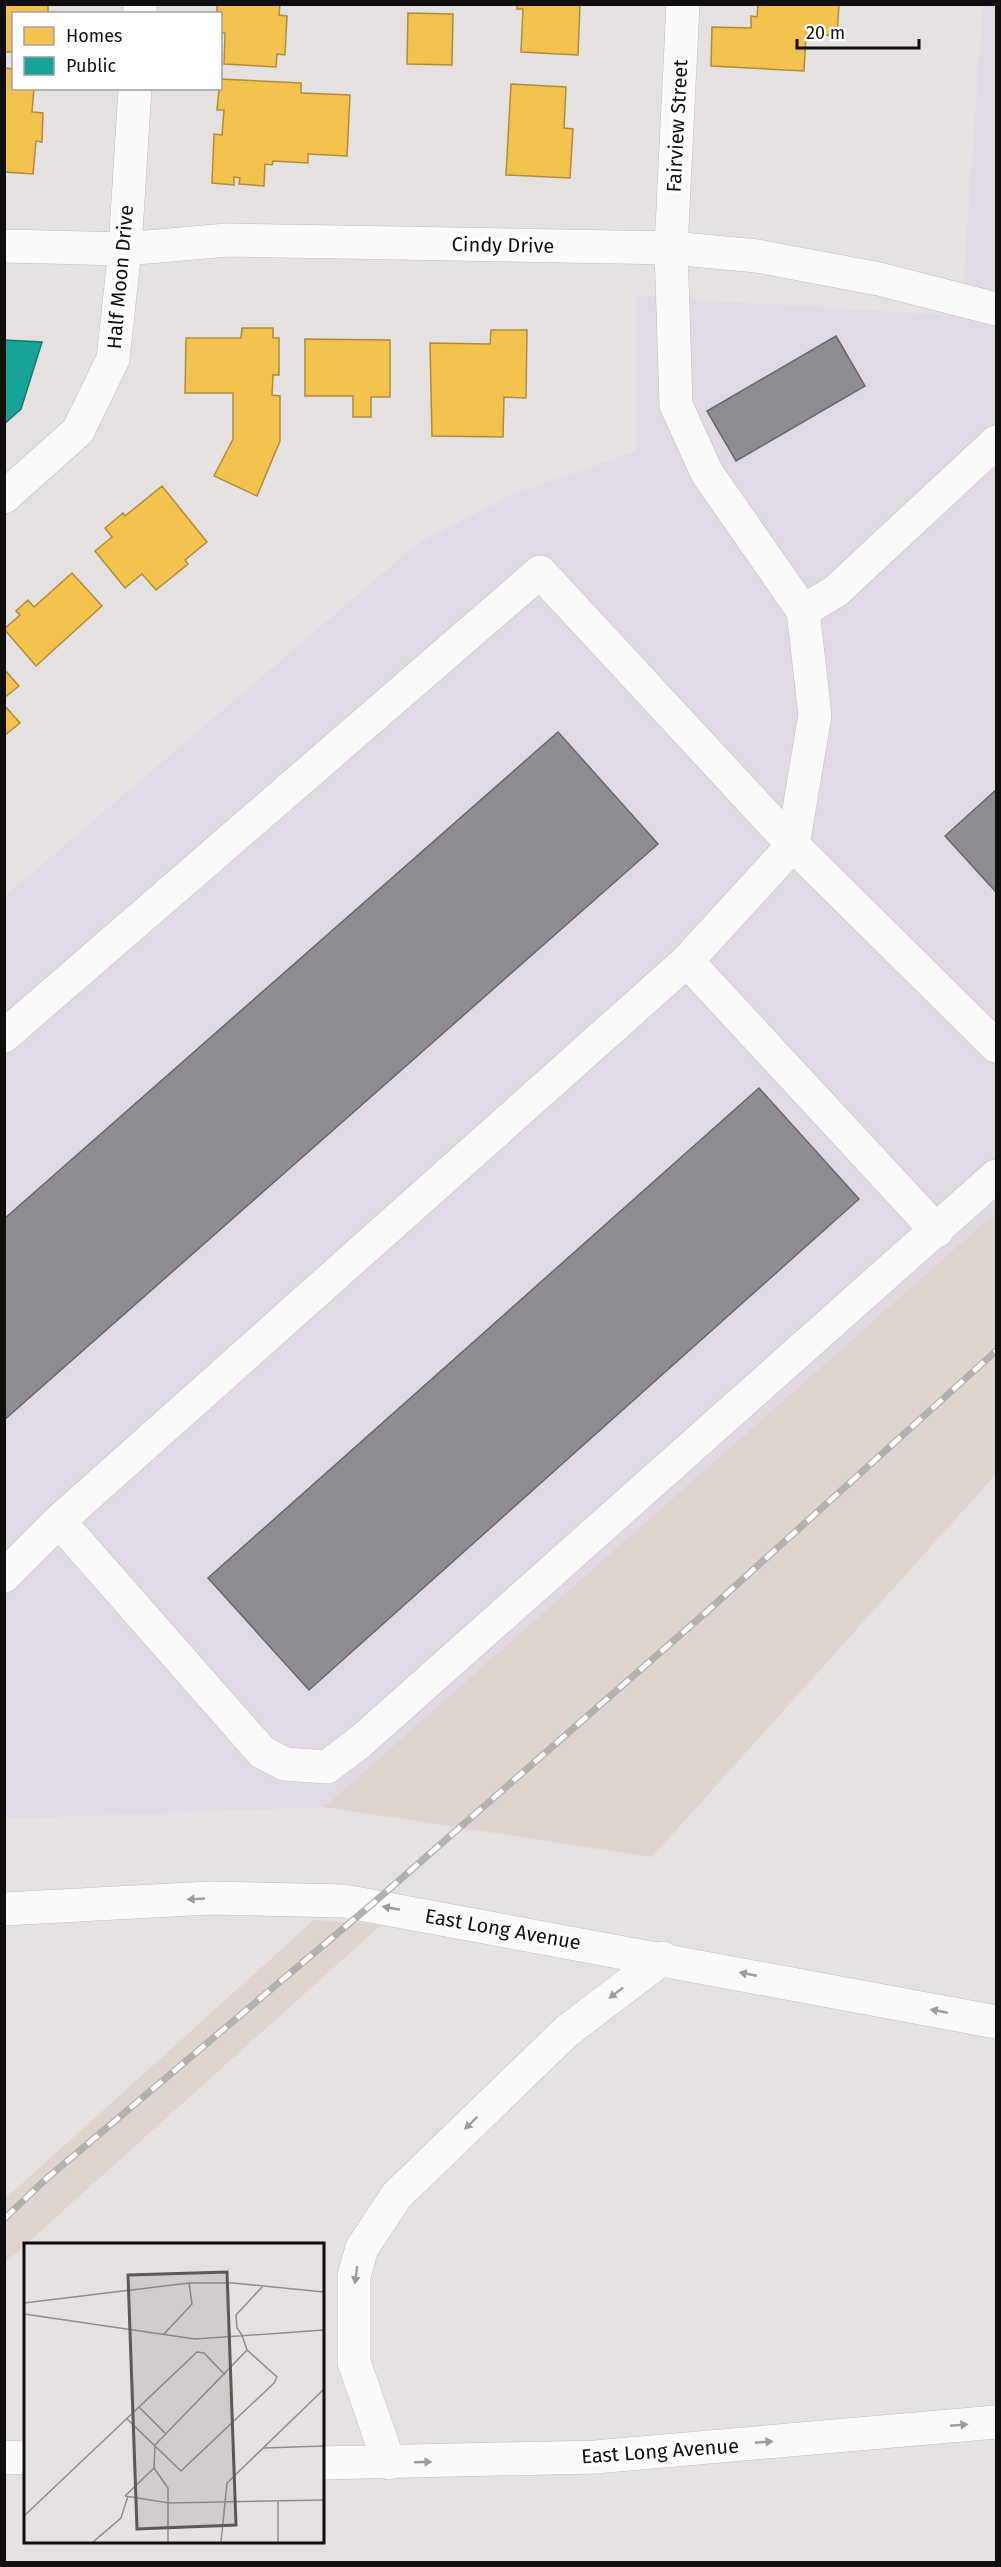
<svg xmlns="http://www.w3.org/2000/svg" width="1001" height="2567" font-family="'Fira Sans',sans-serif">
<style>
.built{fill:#ded4d0}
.industrial{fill:#e1d9e4}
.homes{fill:#f2c14e;stroke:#ae8c3a;stroke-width:1.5}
.public{fill:#17a398;stroke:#15776e;stroke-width:1.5}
.industry{fill:#8d8d92;stroke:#68676a;stroke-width:1.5}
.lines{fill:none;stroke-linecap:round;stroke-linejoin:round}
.minor-casing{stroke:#bfbcbb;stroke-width:34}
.major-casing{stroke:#bfbcbb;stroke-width:34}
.minor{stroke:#fbfafa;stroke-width:33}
.major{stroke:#fbfafa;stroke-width:33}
.rail-casing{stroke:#b1b1b0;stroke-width:7}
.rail{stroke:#fff;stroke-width:4.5;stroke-dasharray:14;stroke-linecap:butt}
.oneway{fill:#9d9c9b}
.labels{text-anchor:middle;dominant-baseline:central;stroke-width:6;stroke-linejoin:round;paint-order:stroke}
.street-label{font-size:20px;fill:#110f0d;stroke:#fff}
.inset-road{fill:none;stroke:#908d8c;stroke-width:1.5}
.view{fill:#5b5857;fill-opacity:0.15;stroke:#5b5857;stroke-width:3}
.inset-edge{fill:none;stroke:#110f0d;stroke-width:3}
</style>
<rect width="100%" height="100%" fill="#e5e1e0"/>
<path class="built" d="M996,1212V1474L652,1857L324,1807Z
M314,1920L381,1925L5,2263V2199Z"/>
<path class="industrial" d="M983,5H996V1212L324,1807L5,1819L4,897L417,544L511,495L636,451V296L961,316Z"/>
<path class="homes" d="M4,4H48V14H14V52H4Z
M217,4H280L279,15L287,16L285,55L277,54L276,67L224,64L225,33H220V14H217Z
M517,4H580L578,55L521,52L523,9H517Z
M758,4H839L837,36L806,34L804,71L711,66L712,27L751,28V16L757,17Z
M408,13L453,14L452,65L407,64Z
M4,68L14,69V88H34L32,112L43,113L42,142L36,141L33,174L4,172Z
M220,79L301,83V93L350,95L347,156L308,154V163L273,161L272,165L265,164L264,186L239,184L240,178L234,177V185L212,183L214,134L222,135L224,110H217Z
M511,84L566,87L564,128L573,129L570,178L506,175Z
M242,328H273V338H279V375H273L272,395L280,396V441L257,496L214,476L233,439V393H185L186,338H241Z
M491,330H527L526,398L504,397L503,437L432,436L430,343L490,344Z
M305,339L390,340V397H371V417H353V396H305Z
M162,486L207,542L185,560L188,564L156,590L142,574L125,588L95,551L112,537L105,528L123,513L125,516Z
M72,573L102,606L36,666L4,629L20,615L16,611L28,600L34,607Z
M4,669L19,686L4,698Z
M4,705L20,723L4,736Z"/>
<path class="public" d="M4,340L42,342L21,409L4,424Z"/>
<path class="industry" d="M836,336L865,386L736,461L707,411Z
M558,732L658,844L4,1420V1219Z
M996,790V892L945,836Z
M759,1088L859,1199L309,1690L208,1578Z"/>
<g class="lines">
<g class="minor-casing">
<path id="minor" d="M140,14V4
M4,246L125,249L227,240L671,248L757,256L879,279L996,309
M4,497L78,431L113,359L125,249L135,88
M803,611L836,591L996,442
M687,961L937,1231
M4,1036L540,572L793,845L996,1046
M59,1521L262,1752L285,1764L327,1767L360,1742L996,1176
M4,1576L59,1521L687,961L793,845L815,715L803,611L707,473L676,405L671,248L683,4"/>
</g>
<g class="major-casing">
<path id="major" d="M4,1909L209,1898L344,1901L996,2022
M4,2457L26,2458
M322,2463L595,2457L996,2422
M389,2463L354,2362V2276L362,2248L397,2195L567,2031L663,1958"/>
</g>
<use href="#minor" class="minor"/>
<use href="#major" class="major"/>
<g class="rail-casing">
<path id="rail" d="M4,2219L46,2179L371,1905L703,1615L996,1351"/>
</g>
<use href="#rail" class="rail"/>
</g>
<defs><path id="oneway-solid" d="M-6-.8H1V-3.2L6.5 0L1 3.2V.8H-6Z" transform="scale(1.5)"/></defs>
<g class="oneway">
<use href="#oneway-solid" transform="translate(196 1899) rotate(177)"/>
<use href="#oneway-solid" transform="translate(391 1908) rotate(-169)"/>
<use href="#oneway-solid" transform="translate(748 1974) rotate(-169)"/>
<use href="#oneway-solid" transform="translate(616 1993) rotate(143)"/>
<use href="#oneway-solid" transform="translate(939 2011) rotate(-169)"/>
<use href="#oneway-solid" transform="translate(471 2123) rotate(136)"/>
<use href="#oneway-solid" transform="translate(356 2275) rotate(98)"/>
<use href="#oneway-solid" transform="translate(959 2425) rotate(-5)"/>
<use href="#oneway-solid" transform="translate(764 2442) rotate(-5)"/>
<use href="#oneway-solid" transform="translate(423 2462) rotate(-2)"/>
</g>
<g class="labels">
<g class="street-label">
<text transform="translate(677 126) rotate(-87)">Fairview Street</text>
<text transform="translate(503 245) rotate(1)">Cindy Drive</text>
<text transform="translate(120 277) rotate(-85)">Half Moon Drive</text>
<text transform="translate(503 1929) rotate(10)">East Long Avenue</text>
<text transform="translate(660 2451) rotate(-4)">East Long Avenue</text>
</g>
</g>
<g transform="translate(24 2243)">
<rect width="300" height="300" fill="#e5e1e0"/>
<path class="inset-road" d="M0,60L165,40H209L300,49M0,71L171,96L300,87M140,91L168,61L165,40M218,92L213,85L212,72L239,43M115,164L141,190M103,176L157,228L250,140L253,134L223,107M239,205L300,203M101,253L145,260L300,257M101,253L130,225M0,273L173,109L180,110L201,132M69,299L97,275L104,253M144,299V245L130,225L131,202L223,107L218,92M197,299L203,240L300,146M254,299V257"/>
<path class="view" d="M203,29L212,282L113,286L104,32Z"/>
<rect width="300" height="300" class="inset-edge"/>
</g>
<rect width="1001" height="2567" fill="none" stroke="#110f0d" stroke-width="12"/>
<rect x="12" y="12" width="210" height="78" fill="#ffffff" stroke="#a09f9e" stroke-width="1.5"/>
<rect x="24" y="27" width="30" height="18" fill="#f2c14e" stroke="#a09f9e" stroke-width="1.5"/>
<text x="66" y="42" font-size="18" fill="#110f0d">Homes</text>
<rect x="24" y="57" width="30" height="18" fill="#17a398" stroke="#a09f9e" stroke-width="1.5"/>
<text x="66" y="72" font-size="18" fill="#110f0d">Public</text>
<path d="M797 39v9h122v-9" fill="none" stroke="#110f0d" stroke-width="3"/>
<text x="806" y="39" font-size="18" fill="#110f0d" stroke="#ffffff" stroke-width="4.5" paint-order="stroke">20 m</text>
</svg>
